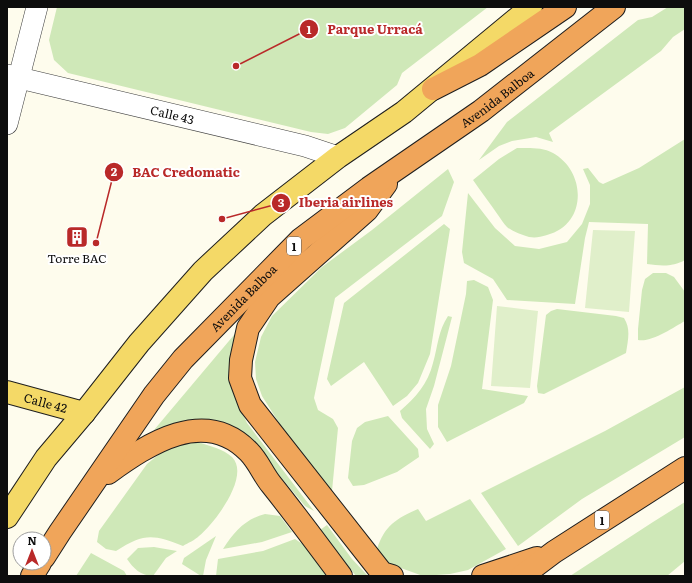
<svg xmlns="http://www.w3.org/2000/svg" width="692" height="583" font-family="Literata,serif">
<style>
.green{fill:#cfe8b8}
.pitch{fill:#e0efca}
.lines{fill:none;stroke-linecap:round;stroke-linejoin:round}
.minor-casing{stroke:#404040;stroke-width:22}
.major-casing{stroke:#1e1e1e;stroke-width:24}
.highway-casing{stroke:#1e1e1e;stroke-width:24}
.minor{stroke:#fff;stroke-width:21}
.major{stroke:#f4d967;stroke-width:22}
.highway{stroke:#f0a55a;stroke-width:22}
.labels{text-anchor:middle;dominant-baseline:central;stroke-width:4;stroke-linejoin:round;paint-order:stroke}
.shield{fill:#fff;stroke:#565656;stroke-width:1}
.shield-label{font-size:11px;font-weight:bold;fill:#0d0d0d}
.street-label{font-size:12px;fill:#0d0d0d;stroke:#fff}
.poi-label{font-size:12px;fill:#0d0d0d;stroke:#fff}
.leader{fill:none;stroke:#b92929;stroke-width:1.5}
.callout-dot{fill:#b92929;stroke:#fff;stroke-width:1.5}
.mark-label{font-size:12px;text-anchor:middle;font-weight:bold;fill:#fff}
.callout-label{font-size:13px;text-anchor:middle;font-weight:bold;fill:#b92929;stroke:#fff;stroke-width:4;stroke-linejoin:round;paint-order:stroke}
</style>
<rect width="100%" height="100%" fill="#fefced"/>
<path class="green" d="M57,7H488L402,73L397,85L345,128L328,134L311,132L68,73L54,60L49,40Z
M668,7H685V29L673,37L661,51L549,133L553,142L536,137L512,141L499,146L479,160L507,122L638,20L652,17Z
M685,139V260C673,267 661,266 647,264L648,224L589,222L585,238L575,304L507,300L493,279L464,263L462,252L468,193L495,228L515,246L539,249L567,242L582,224L590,204V185L583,169L588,168L599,182L603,184L639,168Z
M517,148C530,148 542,147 553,153C587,172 587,225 547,235C540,237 536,238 529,237C522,235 513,232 507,227C504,224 501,219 498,215C490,203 481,192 473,180L499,159Z
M448,169L454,182L442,216L335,298L314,398L318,410L333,419L338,428L332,491L300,456L262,396L256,379L255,362L261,337L272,316L322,267L372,230Z
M444,224L450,229L430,354L418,383L407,396L393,406L364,362L331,386L327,379L344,303Z
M653,273H666L674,277L685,292V321C674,327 651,343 638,340V329L642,290L645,279Z
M474,280L488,287L493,300L482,389L528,396L524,403L447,442L438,427V405L451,366L466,294L467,281Z
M557,309L616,316L624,318C631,329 628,340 626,353L544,394L538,393L537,386L546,315L551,311Z
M448,316L452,317L434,386L426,409L427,429L434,444L430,449L402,418L400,411C415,398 428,384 433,363C438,346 438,331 448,316Z
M239,329V406L247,423L314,511L305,506L244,433L223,423L204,420L184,421L154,430Z
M685,387V437L582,499L518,546L481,493L605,431Z
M388,416L418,449L419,457L397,472L364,485L353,486L348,478L352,441L357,428L365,422Z
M198,442C210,446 223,449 232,457C251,476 214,524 199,536C195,540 188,543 183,546C153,534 144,533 116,551L106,549L97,542L99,531L147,464L163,451L181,444Z
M470,499L506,549L468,570L450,574L423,576L387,563L377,549C385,525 396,519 418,509L426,521Z
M685,502V561L667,576H570L653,522Z
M265,514L280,516L292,532L262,542L223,549C234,532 245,519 265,514Z
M327,525L352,559L368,576H356L320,530Z
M216,536L206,560L203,576H201L182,564L184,558Z
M295,539L304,545L327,576H216L218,559L263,551Z
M154,547L177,551L166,558L153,576C141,576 133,568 127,559L138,548Z
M91,553L124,571L127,576H76Z"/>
<path class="pitch" d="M593,230L635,231L629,312L585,308Z
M497,306L538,311L530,388L491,386Z"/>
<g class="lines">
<g class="minor-casing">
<g id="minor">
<path id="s1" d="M7,75L305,146L338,157"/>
<path d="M7,124L37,7"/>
</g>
</g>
<g class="major-casing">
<g id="major">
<path id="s2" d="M7,392L84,413"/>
<path d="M7,517L46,458L84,413L139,343L203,271L263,215L338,157L404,112L531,7"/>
</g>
</g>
<g class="highway-casing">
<g id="highway">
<path d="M433,89L480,65L565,7"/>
<path d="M386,184L367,210L269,297L248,328L241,360L240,378L250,405L382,573L392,576"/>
<path d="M108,473C148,444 205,406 249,452C258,461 263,474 271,484C295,514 318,545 341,576"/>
<path id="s3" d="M44,557L60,532L154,395L183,359L301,239L369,188L481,111L614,7"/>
<path d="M32,576L40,563"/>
<path d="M483,576L537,558"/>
<path d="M522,576L554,552L685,468"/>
</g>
</g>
<use href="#minor" class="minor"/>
<use href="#major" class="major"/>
<use href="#highway" class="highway"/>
</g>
<defs>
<g id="building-square" transform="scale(1.15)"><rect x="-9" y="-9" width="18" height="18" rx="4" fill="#b92929" stroke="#fff"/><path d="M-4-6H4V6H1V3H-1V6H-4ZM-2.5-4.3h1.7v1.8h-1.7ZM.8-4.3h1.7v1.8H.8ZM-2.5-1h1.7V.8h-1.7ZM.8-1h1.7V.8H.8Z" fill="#fff"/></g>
</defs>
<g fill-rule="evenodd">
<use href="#building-square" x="77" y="237"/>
</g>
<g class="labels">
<g class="shield">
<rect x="287" y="237" width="14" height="18" rx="3"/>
<rect x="595" y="511" width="14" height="18" rx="3"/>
</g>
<g class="shield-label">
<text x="294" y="246">1</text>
<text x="602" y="520">1</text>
</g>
<g class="street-label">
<text stroke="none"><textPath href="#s3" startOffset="652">Avenida Balboa</textPath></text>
<text stroke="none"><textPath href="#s1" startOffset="170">Calle 43</textPath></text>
<text stroke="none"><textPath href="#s3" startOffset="328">Avenida Balboa</textPath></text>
<text stroke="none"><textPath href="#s2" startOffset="40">Calle 42</textPath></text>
</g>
<g class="poi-label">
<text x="77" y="258">Torre BAC</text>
</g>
</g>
<path class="leader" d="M236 66L309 29M96 243L114 172M222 219L281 203"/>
<g class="callout-dot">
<circle cx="236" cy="66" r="4"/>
<circle cx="96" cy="243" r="4"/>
<circle cx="222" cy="219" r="4"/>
<circle cx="309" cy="29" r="10"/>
<circle cx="114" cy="172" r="10"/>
<circle cx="281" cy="203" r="10"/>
</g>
<g class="mark-label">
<text x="309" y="34">1</text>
<text x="114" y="176">2</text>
<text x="281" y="207">3</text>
</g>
<g class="callout-label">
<text x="375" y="34">Parque Urracá</text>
<text x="186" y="177">BAC Credomatic</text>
<text x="346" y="207">Iberia airlines</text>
</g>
<rect width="692" height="583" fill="none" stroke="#0d0d0d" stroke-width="16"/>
<g transform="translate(32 551)"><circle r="19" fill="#ffffff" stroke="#9e9e9e"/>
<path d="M0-3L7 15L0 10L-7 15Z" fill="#b92929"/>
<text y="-6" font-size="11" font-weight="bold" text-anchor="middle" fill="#0d0d0d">N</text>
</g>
</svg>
